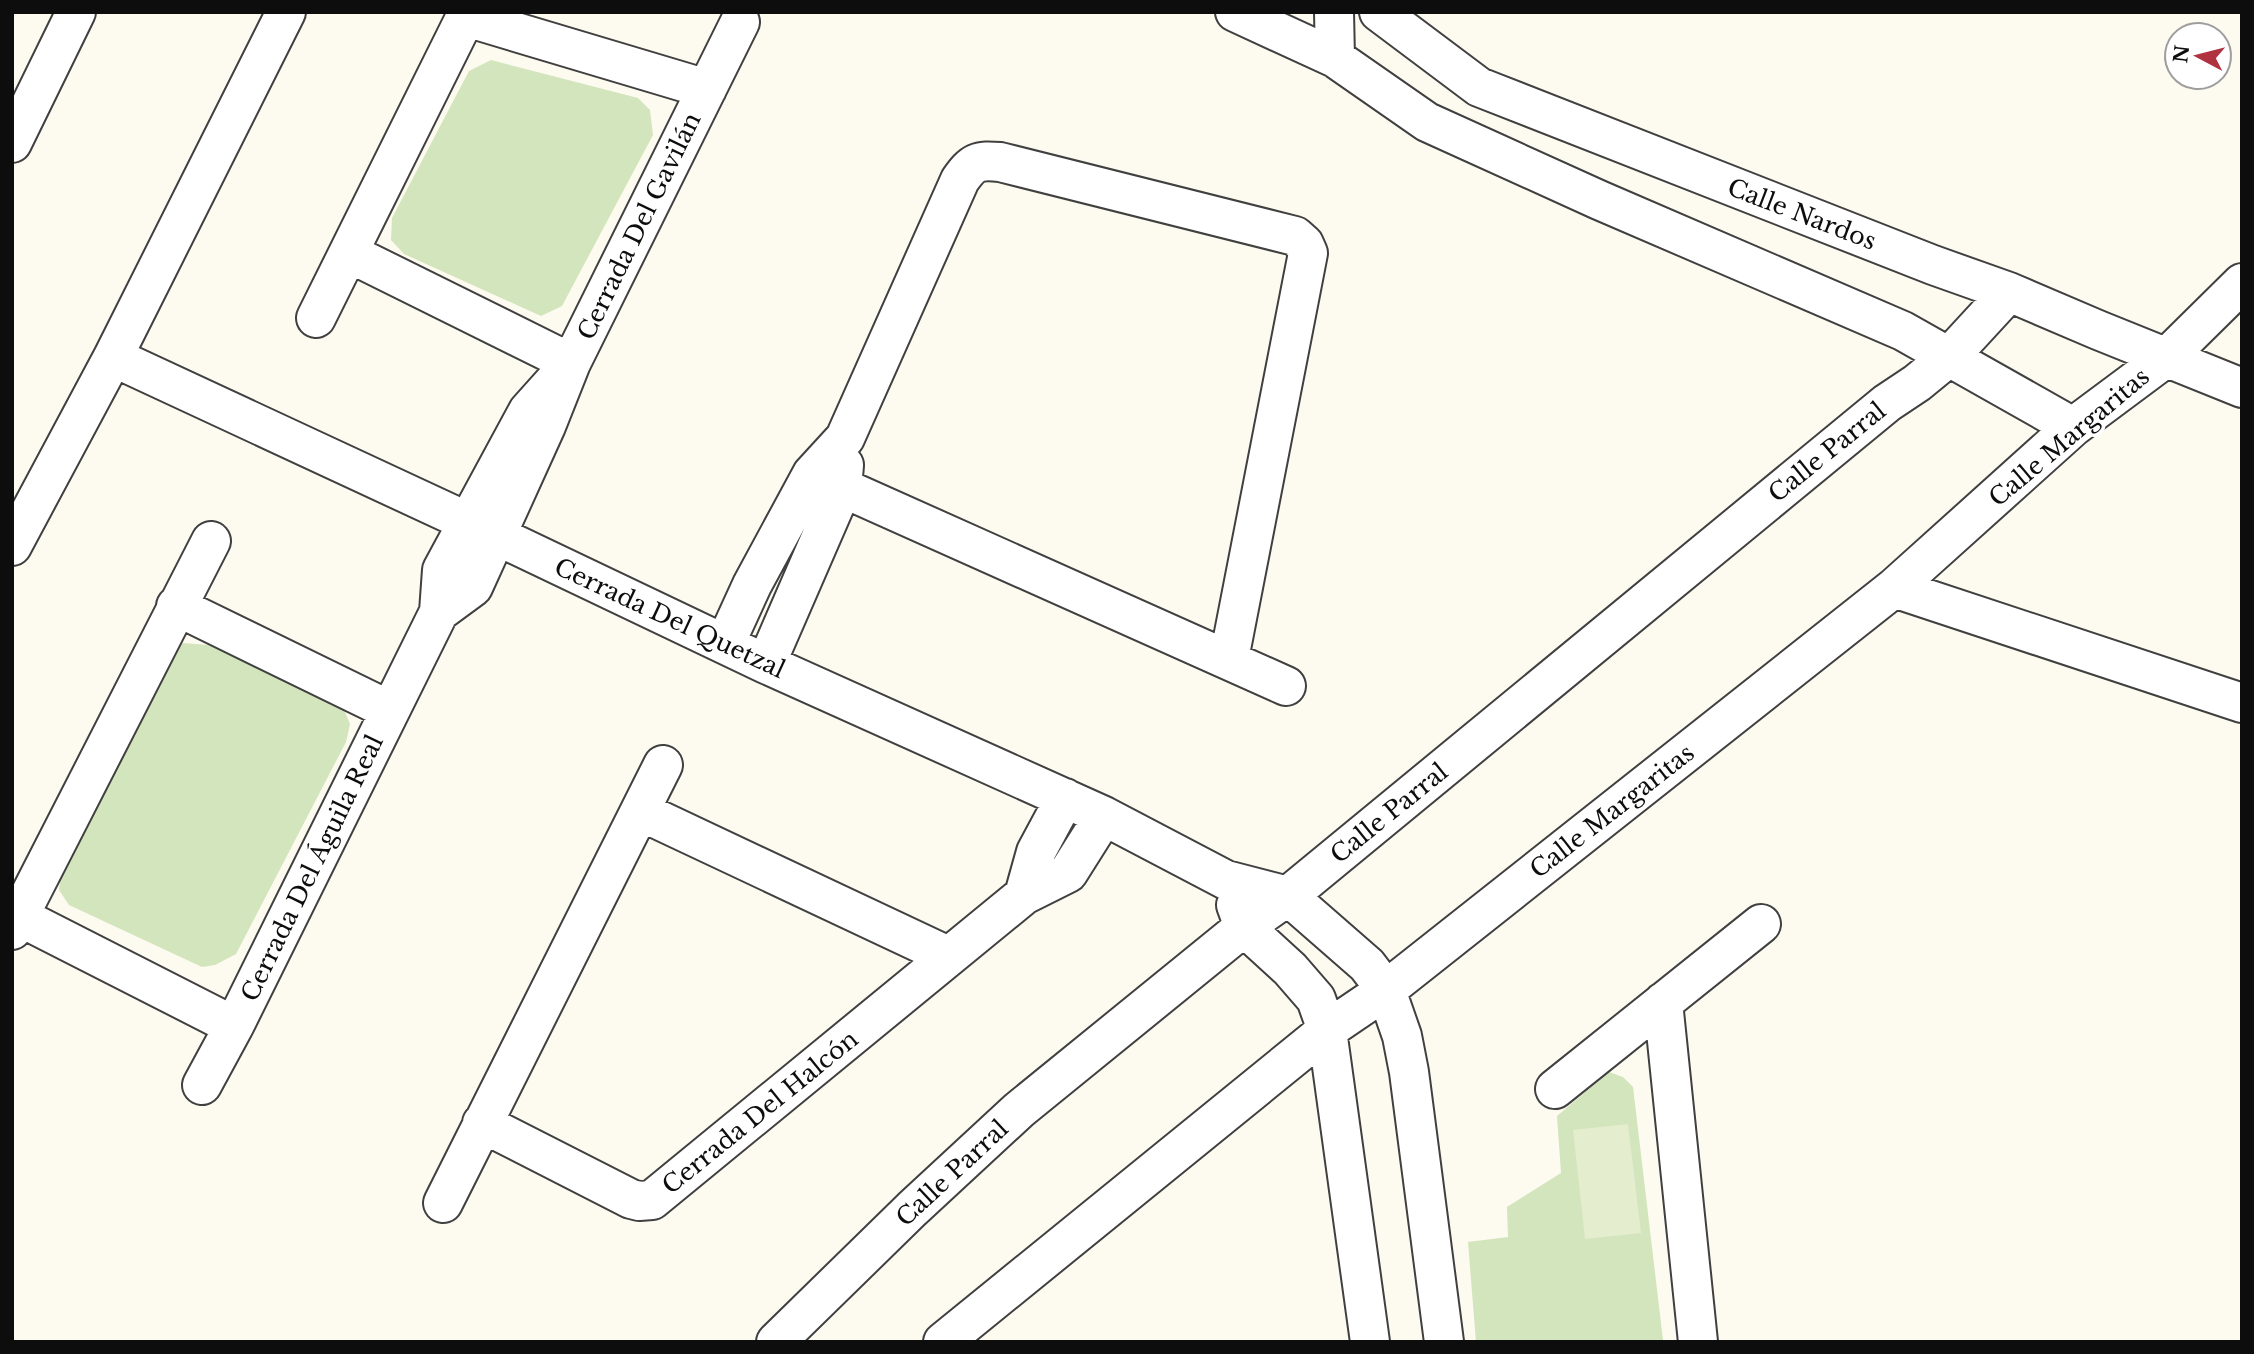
<svg xmlns="http://www.w3.org/2000/svg" width="2254" height="1354" font-family="'Libre Baskerville',serif">
<style>
.park{fill:#d3e5bc}
.pitch{fill:#e4edcd}
.lines{fill:none;stroke-linecap:round;stroke-linejoin:round}
.minor-casing{stroke:#404040;stroke-width:42}
.minor{stroke:#fff;stroke-width:38}
.labels{text-anchor:middle;dominant-baseline:central;stroke-width:7;stroke-linejoin:round;paint-order:stroke}
.street-label{font-size:24px;fill:#0d0d0d;stroke:#fff}
</style>
<rect width="100%" height="100%" fill="#fdfaef"/>
<path class="park" d="M491,60L638,98L650,110L653,135L562,306L541,316L404,254L391,240L392,218L469,71Z
M183,643L208,645L341,703L350,724L346,742L236,954L215,965L202,967L69,905L59,890L61,870L167,655Z
M1609,1072L1623,1077L1633,1087L1663,1340L1662,1342H1476L1468,1242L1508,1237L1507,1207L1561,1173L1557,1116Z"/>
<path class="pitch" d="M1628,1124L1641,1233L1585,1239L1573,1130Z"/>
<g class="lines">
<g class="minor-casing">
<path id="minor" d="M1235,12L1335,58L1427,122L1599,200L1903,331L2073,427
M1334,12L1335,58
M1379,12L1479,87L1933,265L2009,292L2098,330L2242,388
M466,17L707,89
M12,143L76,12
M349,253L571,363
M316,318L468,12
M113,357L468,522L766,664L1104,816L1226,880L1288,896L1367,965L1386,990L1402,1036L1409,1072L1444,1342
M812,474L1286,686
M12,546L113,357L286,12
M1894,588L2242,703
M176,606L389,710
M439,612L473,587L546,426L571,363L740,22
M725,644L752,585L812,474L845,438L960,180C973,162 977,160 1000,162L1295,236L1304,244L1308,253L1229,659
M766,664L842,489L844,465
M640,811L948,956
M1024,895L1036,852L1065,798
M1236,905L1244,927L1290,969L1316,999L1327,1030L1370,1342
M20,917L234,1026
M12,930L211,541
M1663,1002L1698,1342
M202,1085L234,1026L439,612L442,570L528,411L571,363
M1555,1089L1761,924
M482,1123L631,1199L639,1201L652,1200L1024,895L1068,873L1104,816
M443,1203L663,765
M776,1342L912,1209L1019,1110L1244,927L1288,896L1887,403L1917,383L1950,356L2009,292
M943,1342L1327,1030L1386,990L1894,588L2073,427L2167,357L2242,283"/>
</g>
<use href="#minor" class="minor"/>
</g>
<g class="labels">
<g class="street-label">
<text transform="translate(1802 214) rotate(21)">Calle Nardos</text>
<text transform="translate(639 226) rotate(-64)">Cerrada Del Gavilán</text>
<text transform="translate(2069 437) rotate(-40)">Calle Margaritas</text>
<text transform="translate(1827 452) rotate(-39)">Calle Parral</text>
<text transform="translate(670 618) rotate(25)">Cerrada Del Quetzal</text>
<text transform="translate(1612 811) rotate(-38)">Calle Margaritas</text>
<text transform="translate(1389 813) rotate(-39)">Calle Parral</text>
<text transform="translate(312 868) rotate(-64)">Cerrada Del Águila Real</text>
<text transform="translate(760 1112) rotate(-39)">Cerrada Del Halcón</text>
<text transform="translate(952 1173) rotate(-43)">Calle Parral</text>
</g>
</g>
<rect width="2254" height="1354" fill="none" stroke="#0d0d0d" stroke-width="28"/>
<g transform="translate(2198 56) rotate(277)"><circle r="33" fill="#ffffff" stroke="#9e9e9e" stroke-width="2"/>
<path d="M0-5L12 26L0 18L-12 26Z" fill="#b03240"/>
<text y="-10" font-size="19" font-weight="bold" text-anchor="middle" fill="#0d0d0d">N</text>
</g>
</svg>
